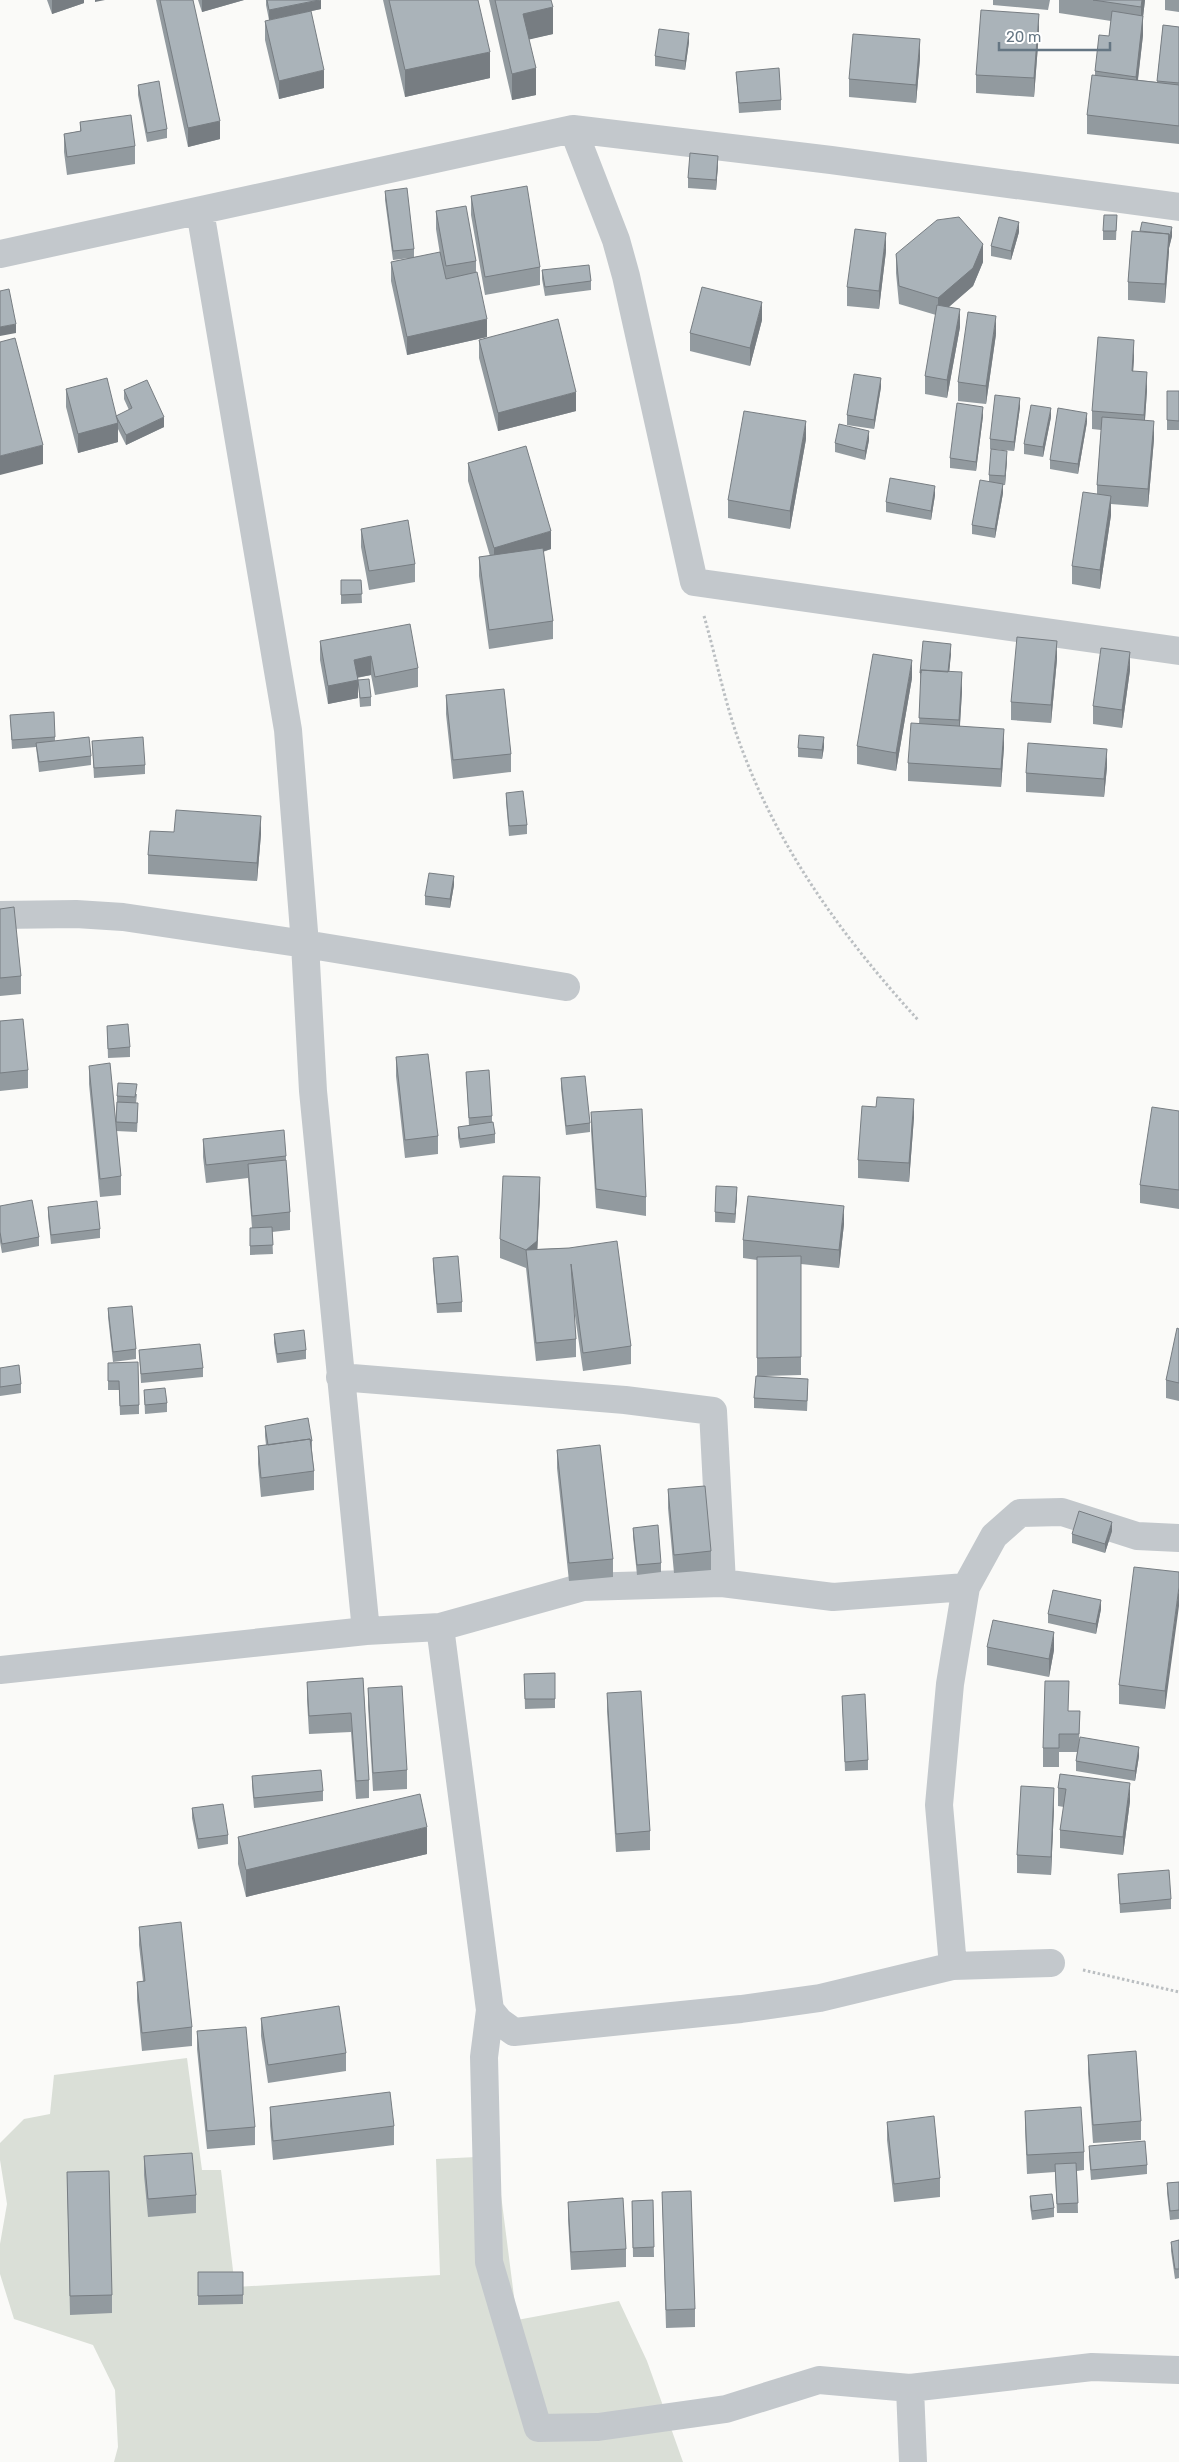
<svg xmlns="http://www.w3.org/2000/svg" width="1179" height="2462" font-family="Rubik,sans-serif">
<style>
.green{fill:#dadfd7}
.lines{fill:none;stroke-linecap:round;stroke-linejoin:round}
.path{stroke:#bbbfc2;stroke-width:3;stroke-dasharray:2.5 2.5;stroke-linecap:butt}
.minor{stroke:#c3c8cc;stroke-width:28}
.wall{fill:#929a9f}
.shaded-wall{fill:#777d82}
.building{fill:#aab3b9;stroke:#777d82}
</style>
<rect width="100%" height="100%" fill="#fafaf8"/>
<path class="green" d="M187,2058L202,2170H221L235,2287L440,2275L436,2159L496,2156L517,2320L619,2301L647,2361L683,2462H114L118,2447L115,2390L93,2345L14,2319L0,2274V2244L7,2204L0,2160V2143L24,2119L50,2114L54,2075Z"/>
<g class="lines">
<path class="path" d="M704,616C717,661 726,709 743,752C781,853 846,941 919,1021
M1083,1970L1179,1992"/>
<path class="minor" d="M573,129L616,240L626,276L694,582L1179,651
M200,211L288,730L305,944L313,1091L366,1631
M0,254L573,129L831,160L1179,207
M0,915L76,914L123,917L305,944L566,987
M340,1377L625,1400L713,1411L722,1583
M440,1627L490,2010L500,2022L514,2032L741,2009L820,1998L953,1966L1051,1963
M0,1670L366,1631L440,1627L583,1587L722,1583L833,1597L966,1587
M953,1966L939,1805L950,1684L966,1587L994,1536L1020,1513L1062,1512L1137,1536L1179,1538
M490,2010L484,2057L489,2262L538,2428L598,2427L726,2409L819,2380L910,2388L1092,2367L1179,2370
M910,2388L913,2462"/>
</g>
<path class="wall" d="M47,0H84V3L52,14Z
M156,0H193L220,139L188,147Z
M198,0H244L202,12Z
M266,0H321V9L269,20L266,5Z
M383,0H478L490,78L405,97Z
M489,0H551L553,34L529,39L536,95L512,100Z
M993,0H1050L1048,10L993,5Z
M1059,0H1145L1143,17V35L1138,80L1157,82L1163,25L1179,27V144L1087,134V115L1095,75V71L1109,36L1111,21L1059,13Z
M1165,0H1179V12L1165,10Z
M265,21L324,88L279,99L265,40Z
M1039,32L1034,97L976,93V75Z
M689,42L685,70L655,66V56Z
M920,58L916,103L849,97V79Z
M736,72L781,100V110L739,113Z
M138,85L167,129V138L147,142L138,95Z
M80,122L135,146V164L67,175L64,152V134L80,131Z
M718,165L716,190L688,188V178Z
M385,191L414,249V257L440,254L436,229V211L476,261V272L487,337L407,355L391,281V262L410,258L393,260L385,200Z
M471,196L540,267V285L485,295L471,215Z
M1117,215L1116,240H1103V231Z
M1132,231L1172,236L1169,248L1165,303L1128,300V282Z
M1019,232L1011,260L991,256V246Z
M886,251L879,309L847,306V287Z
M896,254L983,262L973,286L949,307L960,327L947,398L925,394V376L936,315L899,304L896,273Z
M542,270L591,281V290L545,296L542,279Z
M762,320L750,366L690,351V333Z
M996,334L986,404L958,401V382Z
M479,340L576,411L498,431L479,358Z
M1134,358L1133,371L1147,390L1145,420L1154,439L1148,507L1111,504V515L1100,589L1072,584V566L1097,494V485L1101,430L1092,429V411Z
M881,387L874,429L847,425V415Z
M66,389L116,416L129,410L124,399V390L164,427L126,445L118,429V442L78,453L66,407Z
M1167,391H1179V430H1167Z
M1020,407L1014,451L990,449V439Z
M983,416L976,471L950,468V458Z
M1051,417L1043,457L1024,454V444Z
M1087,422L1078,474L1050,469V460Z
M806,439L790,529L728,518V500Z
M869,440L865,460L835,452V443Z
M1007,460L1005,485H1003V493L995,538L972,534V525L989,482V475Z
M468,463L551,549L543,552L553,621V639L489,649L479,576V557L490,556L468,481Z
M935,495L931,520L886,512V502Z
M361,529L415,564V582L369,590L361,547Z
M341,580H361L362,603L341,604Z
M320,641L418,668V687L375,695L371,675L357,678L358,698L328,704L320,660Z
M951,653L949,672L962,691L960,726L1004,747L1001,787L908,781V763L919,724L921,682L920,673Z
M1057,659L1051,723L1011,720V702Z
M1130,670L1122,728L1093,724V706Z
M912,678L896,771L857,764V746Z
M358,680L371,697V706L360,707Z
M446,695L511,754V772L453,779L446,714Z
M10,715L55,737V741L91,756V765L39,772L36,747L12,749Z
M92,741L145,765V774L94,778Z
M824,747L822,759L798,757V748Z
M1107,767L1104,797L1026,792V773Z
M506,793L527,825V834L509,836L506,802Z
M174,832L261,834L257,881L148,874V855Z
M454,885L450,908L425,905V896Z
M0,909L21,976V994L0,996Z
M0,1021L28,1070V1088L0,1091Z
M107,1026L130,1047V1057L108,1058Z
M396,1057L438,1136V1154L405,1158L396,1076Z
M89,1066L116,1124L117,1096L137,1094L136,1103L138,1113L137,1132L116,1131L121,1176V1195L100,1197L89,1084Z
M466,1072L492,1116V1122L495,1134V1143L460,1148L458,1137V1127L469,1126Z
M561,1078L590,1123V1132L566,1135L561,1088Z
M876,1107L914,1117L909,1182L858,1178V1160Z
M1179,1111V1209L1140,1203V1185Z
M591,1112L646,1197V1216L596,1208L591,1131Z
M203,1139L286,1156V1164L290,1212V1230L272,1232L273,1254L250,1255V1228H252L248,1178L206,1183L203,1157Z
M540,1195L537,1249L569,1248L631,1346V1364L583,1371L573,1302L576,1339V1357L536,1361L526,1268L500,1258V1239Z
M737,1196L735,1223L715,1222V1212Z
M0,1206L39,1237V1246L2,1253L0,1242Z
M48,1207L100,1229V1238L51,1244L48,1216Z
M844,1224L839,1268L801,1264V1375L764,1376L808,1388L807,1411L754,1408V1398L757,1376V1260L743,1258V1240Z
M433,1258L462,1302V1312L437,1313L433,1267Z
M108,1308L136,1349V1359L113,1362L108,1317Z
M1179,1329V1401L1166,1398V1380Z
M274,1334L306,1350V1359L277,1363L274,1343Z
M139,1350L203,1368V1377L141,1383Z
M108,1363L139,1405V1414L120,1415L119,1390H108Z
M0,1368L21,1384V1393L0,1396Z
M144,1390L167,1403V1412L145,1414Z
M265,1426L312,1441V1450L314,1471V1490L261,1497L258,1464V1446L266,1445L265,1436Z
M557,1450L613,1559V1577L569,1581L557,1468Z
M668,1489L711,1551V1570L674,1573L668,1508Z
M633,1528L661,1563V1572L637,1575L633,1537Z
M1112,1531L1105,1553L1072,1543V1534Z
M1179,1572L1165,1709L1119,1704V1685Z
M1101,1609L1096,1634L1048,1623V1614Z
M987,1647L1054,1650L1049,1677L987,1665Z
M555,1673V1708L525,1709L524,1674Z
M363,1678L369,1780V1798L356,1799L351,1732L309,1734L307,1700V1682Z
M368,1688L407,1770V1789L373,1791L368,1706Z
M607,1693L650,1831V1850L616,1852L607,1711Z
M842,1696L868,1760V1770L845,1771Z
M1080,1711L1079,1743L1139,1756L1135,1781L1076,1771V1761L1077,1752H1059V1767H1043V1748Z
M1060,1774L1130,1801L1123,1855L1060,1848V1830L1064,1807L1058,1806V1788Z
M252,1776L323,1791V1801L254,1808L252,1786Z
M1054,1807L1051,1875L1017,1873V1855Z
M192,1808L228,1835V1844L198,1849L192,1818Z
M238,1837L427,1854L246,1897L238,1864Z
M1118,1874L1171,1899V1909L1120,1913Z
M139,1927L192,2027V2046L142,2051L137,2000V1982L143,1981L139,1945Z
M261,2018L346,2053V2071L268,2083L261,2036Z
M197,2031L255,2127V2145L207,2149L197,2049Z
M1088,2055L1141,2121V2140L1093,2143L1088,2073Z
M270,2107L394,2126V2145L273,2160L270,2126Z
M1025,2111L1084,2152V2170L1077,2171L1078,2213H1057L1055,2172L1027,2174L1025,2129Z
M887,2122L940,2178V2197L894,2202L887,2140Z
M1089,2146L1147,2165V2174L1091,2180L1089,2156Z
M144,2156L196,2195V2213L148,2217L144,2175Z
M67,2172L112,2295V2313L70,2315Z
M1179,2182V2219L1170,2220L1167,2193V2183Z
M662,2192L695,2309V2327L666,2328Z
M1030,2196L1054,2208V2217L1032,2220L1030,2206Z
M653,2200L654,2257H633L632,2201Z
M568,2202L626,2249V2267L571,2270L568,2220Z
M1179,2240V2278L1175,2279L1171,2251V2242Z
M198,2272H243V2304L198,2305Z"/>
<path class="shaded-wall" d="M52,0H84V3L52,14Z
M95,0H105L95,2Z
M202,0H244L202,12Z
M321,0V9L269,20V10Z
M1142,0H1145L1143,17V35L1136,95V77L1141,25V7Z
M553,7V34L523,41V14Z
M1039,14V32L1034,97V78Z
M689,33V42L685,70V61Z
M920,39V58L916,103V85Z
M490,52V78L405,97V70Z
M536,68V95L512,100V74Z
M324,70V88L279,99V81Z
M220,121V139L188,147V128Z
M718,156V165L716,190V180Z
M1019,222V232L1011,260V251Z
M1172,227V236L1169,248V239Z
M886,233V251L879,309V291Z
M1169,234V252L1165,303V284Z
M983,244V262L973,286L938,316V298Z
M762,302V320L750,366V348Z
M960,309V327L947,398V380Z
M996,316V334L986,404V386Z
M487,319V337L407,355V337Z
M16,324V333L0,336V327Z
M1134,340V358L1132,389V371Z
M1147,372V390L1144,433V415Z
M881,378V387L874,429V420Z
M576,392V411L498,431V413Z
M1020,398V407L1014,451V442Z
M983,407V416L976,471V462Z
M1051,408V417L1043,457V447Z
M1087,413V422L1078,474V464Z
M164,417V427L126,445V435Z
M806,421V439L790,529V511Z
M1154,421V439L1148,507V489Z
M118,423V442L78,453V434Z
M869,431V440L865,460V451Z
M43,445V464L0,475V456Z
M1007,451V460L1005,485V476Z
M1003,484V493L995,538V529Z
M935,486V495L931,520V511Z
M1111,496V515L1100,589V570Z
M551,531V549L494,566V548Z
M1057,641V659L1051,723V705Z
M951,644V653L948,685V676Z
M1130,652V670L1122,728V710Z
M371,656V675L354,678V660Z
M912,660V678L896,771V753Z
M962,672V691L959,738V720Z
M358,680V698L328,704V686Z
M1004,729V747L1001,787V769Z
M824,737V747L822,759V750Z
M1107,749V767L1104,797V779Z
M261,816V834L257,881V863Z
M454,876V885L450,908V899Z
M914,1099V1117L909,1182V1163Z
M540,1177V1195L537,1259L526,1250Z
M737,1187V1196L735,1223V1214Z
M844,1206V1224L839,1268V1250Z
M1112,1522V1531L1105,1553V1544Z
M1179,1587V1606L1165,1709V1691Z
M1101,1600V1609L1096,1634V1624Z
M1054,1632V1650L1049,1677V1659Z
M1139,1747V1756L1135,1781V1771Z
M1130,1783V1801L1123,1855V1837Z
M1054,1788V1807L1051,1875V1857Z
M427,1827V1854L246,1897V1870Z"/>
<path class="building" d="M160,0H193L220,121L188,128Z
M267,0H319L269,10Z
M389,0H478L490,52L405,70Z
M495,0H551L553,7L523,14L536,68L512,74Z
M1093,0H1142L1141,7Z
M981,10L1039,14L1034,78L976,75Z
M311,11L324,70L279,81L265,21Z
M1112,11L1143,16L1136,77L1095,71L1099,35L1109,36Z
M1163,25L1179,27V83L1157,81Z
M659,29L689,33L685,61L655,56Z
M853,34L920,39L916,85L849,79Z
M779,68L781,100L739,103L736,72Z
M1092,75L1179,85V126L1087,115Z
M159,81L167,129L147,133L138,85Z
M131,115L135,146L67,157L64,134L81,131L80,122Z
M690,153L718,156L716,180L688,178Z
M527,186L540,267L485,277L471,196Z
M407,188L414,249L393,251L385,191Z
M466,206L476,261L446,266L436,211Z
M1104,215H1117L1116,231H1103Z
M959,217L983,244L973,268L938,298L899,286L896,254L937,220Z
M999,217L1019,222L1011,251L991,246Z
M1142,222L1172,227L1169,239V234L1140,231Z
M855,229L886,233L879,291L847,287Z
M1132,231L1169,234L1165,284L1128,282Z
M440,252L446,279L477,272L487,319L407,337L391,262Z
M589,265L591,281L545,287L542,270Z
M702,287L762,302L750,348L690,333Z
M9,289L16,324L0,327V291Z
M937,305L960,309L947,380L925,376Z
M968,312L996,316L986,386L958,382Z
M558,319L576,392L498,413L479,340Z
M1098,337L1134,340L1132,371L1147,372L1144,415L1092,411Z
M15,338L43,445L0,456V342Z
M854,374L881,378L874,420L847,415Z
M107,378L118,423L78,434L66,389Z
M147,380L164,417L126,435L116,416L132,408L124,390Z
M1167,391H1179V421L1167,420Z
M995,395L1020,398L1014,442L990,439Z
M957,403L983,407L976,462L950,458Z
M1031,405L1051,408L1043,447L1024,444Z
M1058,408L1087,413L1078,464L1050,460Z
M744,411L806,421L790,511L728,500Z
M1102,417L1154,421L1148,489L1097,485Z
M839,424L869,431L865,451L835,443Z
M526,446L551,531L494,548L468,463Z
M991,449L1007,451L1005,476L989,475Z
M890,478L935,486L931,511L886,502Z
M980,480L1003,484L995,529L972,525Z
M1083,492L1111,496L1100,570L1072,566Z
M408,520L415,564L369,571L361,529Z
M543,548L553,621L489,630L479,557Z
M341,580H361L362,594L341,595Z
M410,624L418,668L375,677L371,656L354,660L358,680L328,686L320,641Z
M1017,637L1057,641L1051,705L1011,702Z
M923,641L951,644L948,672L921,670V673H920Z
M1101,648L1130,652L1122,710L1093,706Z
M873,654L912,660L896,753L857,746Z
M921,670L962,672L959,720L919,718Z
M369,679L371,697L360,698L358,680Z
M504,689L511,754L453,760L446,695Z
M54,712L55,737L12,740L10,715Z
M911,723L1004,729L1001,769L908,763Z
M799,735L824,737L822,750L798,748Z
M89,737L91,756L39,762L36,743Z
M143,737L145,765L94,768L92,741Z
M1028,743L1107,749L1104,779L1026,773Z
M523,791L527,825L509,826L506,793Z
M176,810L261,816L257,863L148,855L150,831L174,832Z
M429,873L454,876L450,899L425,896Z
M14,907L21,976L0,978V909Z
M23,1019L28,1070L0,1073V1021Z
M128,1024L130,1047L108,1049L107,1026Z
M428,1054L438,1136L405,1140L396,1057Z
M110,1063L121,1176L100,1179L89,1066Z
M489,1070L492,1116L469,1118L466,1072Z
M585,1076L590,1123L566,1126L561,1078Z
M118,1083L137,1084L135,1097L117,1096Z
M877,1097L914,1099L909,1163L858,1160L862,1106L876,1107Z
M117,1102L138,1103L137,1123L116,1122Z
M1152,1107L1179,1111V1190L1140,1185Z
M642,1109L646,1197L596,1189L591,1112Z
M493,1122L495,1134L460,1139L458,1127Z
M284,1130L286,1156L206,1165L203,1139Z
M286,1160L290,1212L252,1216L248,1164Z
M503,1176L540,1177L537,1241L526,1250L569,1248L617,1241L631,1346L583,1353L571,1264L576,1339L536,1343L526,1250L500,1239Z
M716,1186L737,1187L735,1214L715,1212Z
M748,1196L844,1206L839,1250L743,1240Z
M32,1200L39,1237L2,1244L0,1232V1206Z
M97,1201L100,1229L51,1235L48,1207Z
M272,1227L273,1245L250,1246V1228Z
M458,1256L462,1302L437,1304L433,1258Z
M801,1256V1357L757,1358V1257Z
M132,1306L136,1349L113,1352L108,1308Z
M1177,1328L1179,1329V1383L1166,1380Z
M304,1330L306,1350L277,1354L274,1334Z
M200,1344L203,1368L141,1374L139,1350Z
M138,1362L139,1405L120,1406L119,1381H108V1363Z
M19,1365L21,1384L0,1387V1368Z
M756,1376L808,1379L807,1401L754,1398Z
M165,1388L167,1403L145,1405L144,1390Z
M308,1418L312,1441H311L310,1439L268,1445L265,1426Z
M310,1439L314,1471L261,1478L258,1446Z
M600,1445L613,1559L569,1563L557,1450Z
M705,1486L711,1551L674,1555L668,1489Z
M1079,1511L1112,1522L1105,1544L1072,1534Z
M658,1525L661,1563L637,1565L633,1528Z
M1134,1567L1179,1572V1587L1165,1691L1119,1685Z
M1053,1590L1101,1600L1096,1624L1048,1614Z
M993,1620L1054,1632L1049,1659L987,1647Z
M555,1673V1699H525L524,1674Z
M363,1678L369,1780L356,1781L351,1713L309,1716L307,1682Z
M1045,1681H1069L1068,1711H1080L1079,1734H1059V1748H1043Z
M402,1686L407,1770L373,1773L368,1688Z
M641,1691L650,1831L616,1834L607,1693Z
M865,1694L868,1760L845,1762L842,1696Z
M1080,1737L1139,1747L1135,1771L1076,1761Z
M321,1770L323,1791L254,1798L252,1776Z
M1060,1774L1130,1783L1123,1837L1060,1830L1066,1789L1058,1788Z
M1021,1786L1054,1788L1051,1857L1017,1855Z
M420,1794L427,1827L246,1870L238,1837Z
M223,1804L228,1835L198,1839L192,1808Z
M1169,1870L1171,1899L1120,1904L1118,1874Z
M181,1922L192,2027L142,2033L137,1982L145,1981L139,1927Z
M339,2006L346,2053L268,2065L261,2018Z
M246,2027L255,2127L207,2131L197,2031Z
M1136,2051L1141,2121L1093,2125L1088,2055Z
M390,2092L394,2126L273,2141L270,2107Z
M1081,2107L1084,2152L1027,2155L1025,2111Z
M934,2116L940,2178L894,2184L887,2122Z
M1145,2141L1147,2165L1091,2170L1089,2146Z
M192,2153L196,2195L148,2199L144,2156Z
M1076,2163L1078,2203L1057,2204L1055,2164Z
M109,2171L112,2295L70,2296L67,2172Z
M1179,2182V2210L1170,2211L1167,2183Z
M691,2191L695,2309L666,2310L662,2192Z
M1052,2194L1054,2208L1032,2211L1030,2196Z
M623,2198L626,2249L571,2252L568,2202Z
M653,2200L654,2247L633,2248L632,2201Z
M1179,2240V2269H1175L1171,2242Z
M198,2272H243V2295L198,2296Z"/>
<path d="M999 42v8h111v-8" fill="none" stroke="#657683" stroke-width="2.5"/>
<text x="1006" y="42" font-size="15" fill="#657683" stroke="#ffffff" stroke-width="4" paint-order="stroke">20 m</text>
</svg>
